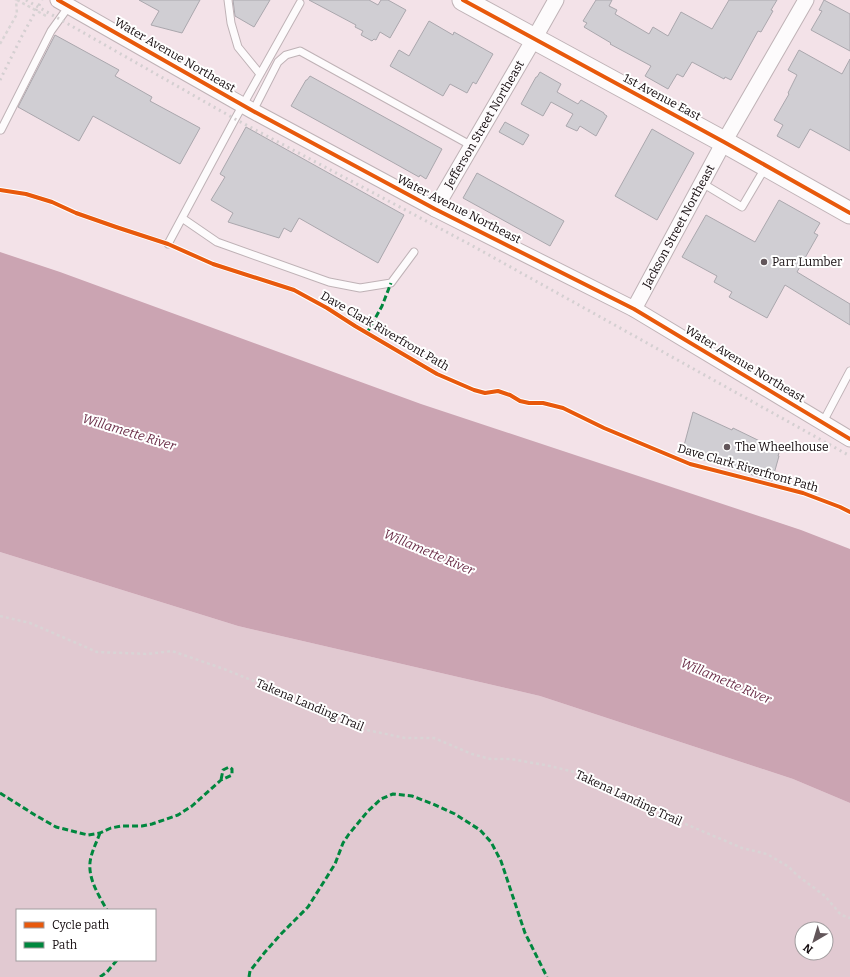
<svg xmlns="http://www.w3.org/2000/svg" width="850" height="977" font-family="Bitter,serif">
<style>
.green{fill:#e1c9d1;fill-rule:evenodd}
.water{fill:#cba4b2}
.building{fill:#d0ced3;stroke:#aaa7ad}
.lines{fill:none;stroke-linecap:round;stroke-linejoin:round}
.service-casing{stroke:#bfb2b6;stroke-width:9}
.minor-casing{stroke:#bfb2b6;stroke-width:17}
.secondary-casing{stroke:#bfb2b6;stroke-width:23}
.path{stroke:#d9d4d5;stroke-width:2.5;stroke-dasharray:3 3;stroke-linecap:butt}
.service{stroke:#fdfbfc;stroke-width:7}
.minor{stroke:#fdfbfc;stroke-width:15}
.secondary{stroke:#fdfbfc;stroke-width:21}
.rail{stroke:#d4cfd1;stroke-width:3;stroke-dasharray:2 4;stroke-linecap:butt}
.quiet{stroke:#00873e;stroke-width:3;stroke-dasharray:6 3;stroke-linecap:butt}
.cycleway-casing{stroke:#fff;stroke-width:6}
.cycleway{stroke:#e8590c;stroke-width:4}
.poi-dot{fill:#62565a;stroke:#fff;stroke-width:1.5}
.labels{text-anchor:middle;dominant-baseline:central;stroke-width:4;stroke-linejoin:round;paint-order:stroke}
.street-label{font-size:12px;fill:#140b0e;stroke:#fff}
.poi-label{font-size:12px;fill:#140b0e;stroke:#fff;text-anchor:start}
.water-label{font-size:13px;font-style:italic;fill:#6b2e48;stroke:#fff}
</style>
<rect width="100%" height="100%" fill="#f3e2e8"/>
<path class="green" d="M0,552L238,626L540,696L793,779L850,803V977H0ZM17,910H155V960H17ZM802,929H826V953H802Z"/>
<path class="water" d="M0,252L60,272L421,404L801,530L850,549V803L793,779L540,696L238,626L0,552Z"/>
<path class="building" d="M139,0H200L182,33L151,25L159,11Z
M233,0H270L254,27L235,16Z
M309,0H369L378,5L381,0H388L406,10L390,38L380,32L376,40L374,39L372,41L361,35L363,31L355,27L356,25Z
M596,0H612L609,6L617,10L615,14L649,34L653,27L668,36L681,12L712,29L729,0H777L771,10L773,11L761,32L758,31L731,80L725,77L724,79L692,62L683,77L677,74L668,89L645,76L651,66L610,44L611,43L584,27L587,23L583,21Z
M824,0L850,14V51L811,30L822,11L819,10Z
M429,21L453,35L454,32L493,54L476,84L473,82L467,93L450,84L443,96L390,66L399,50L409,56Z
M55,35L119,70L115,76L152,97L150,101L200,128L180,164L93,116L79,141L18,107Z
M799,50L842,74L850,59V151L810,129L799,148L777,136L783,125L774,120L789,94L788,93L797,75L788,70Z
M540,72L561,84L557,92L578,104L581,100L604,113V114L607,116L596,136L580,126L577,131L566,126L573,114L551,102L543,116L521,104L536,77H537Z
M310,76L442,149L426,179L420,175L419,177L394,163L291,106L306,80H307Z
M505,122L529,135L523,145L499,132Z
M246,127L404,215L378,263L299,218L291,232L284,228L279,238L228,222L233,213L211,200L225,177L220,174Z
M652,129L694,153L657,220L615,196Z
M477,173L564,221L550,246L463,198Z
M779,200L820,223L814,233L818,235L797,272L850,304V325L785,285L767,318L729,297L732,292L714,282L717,276L682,257L706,215L755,242Z
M693,412L732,430L733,428L770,446L769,448L779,453L778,456H779L772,481L682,453Z"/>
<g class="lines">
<g class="service-casing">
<path id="service" d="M228,0L231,23L238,47L260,74
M253,111L278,62L286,55L300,51L472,146
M1,130L51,31L69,6
M702,183L742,207L765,168
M182,218L217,242L329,282L360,288L391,283L414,252
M168,244L235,119L300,3
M823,422L850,371"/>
</g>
<g class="minor-casing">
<g id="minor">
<path d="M58,0L253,111L435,209L634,309L850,439"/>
<path id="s1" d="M435,209L534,39L556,0"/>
<path id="s2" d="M634,309L724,142L806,0"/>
</g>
</g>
<g class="secondary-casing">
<path id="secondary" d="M463,0L724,142L850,213"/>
</g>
<path class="path" d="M17,0L48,17
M0,44L17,14L16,0
M0,616L30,623L97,652L148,654L172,651L224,669L256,682L306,704L333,718L357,728L405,738H434L472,754L490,759H511L550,766L578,773L628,799L662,811L676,820L742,848L767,854L789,867L798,876L825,896L841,915L850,918"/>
<use href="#service" class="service"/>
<use href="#minor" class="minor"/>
<use href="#secondary" class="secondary"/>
<path class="rail" d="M26,0L235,119L471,245L850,456
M0,80L23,34L42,0"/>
<path class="quiet" d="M367,333L382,306L391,283
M0,793L35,815L56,827L88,835L100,833L111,828L121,826H142L152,824L178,815L192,806L221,780L232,775V769L229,767L223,770L221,780
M100,833C97,841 93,849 91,857C86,876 98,894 107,910
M100,977L107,972L117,960
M249,977L250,971L265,952L282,933L308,907L335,864L343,843L349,834L368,811L381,799L393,794L412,796L433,804L455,814L480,830L491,842L501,861L525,933L547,977"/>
<g class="cycleway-casing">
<path id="cycleway" d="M58,0L253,111L435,209L634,309L850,439
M463,0L724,142L850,213
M0,190L26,194L52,202L76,213L116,227L168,244L213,264L294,290L327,308L355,326L437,374L474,390L485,393L498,391L510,395L520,401L529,403H543L563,408L604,428L690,464L803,493L840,507L850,512"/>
</g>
<use href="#cycleway" class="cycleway"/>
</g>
<g class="poi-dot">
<circle cx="764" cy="262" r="4"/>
<circle cx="727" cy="447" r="4"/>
</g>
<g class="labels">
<g class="street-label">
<text transform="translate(175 55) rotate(30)">Water Avenue Northeast</text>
<text transform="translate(662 97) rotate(28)">1st Avenue East</text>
<text stroke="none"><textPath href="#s1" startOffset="98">Jefferson Street Northeast</textPath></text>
<text transform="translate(459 209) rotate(27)">Water Avenue Northeast</text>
<text stroke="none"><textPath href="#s2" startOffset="94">Jackson Street Northeast</textPath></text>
<text transform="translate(385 331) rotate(30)">Dave Clark Riverfront Path</text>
<text transform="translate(745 364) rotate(31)">Water Avenue Northeast</text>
<text transform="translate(748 468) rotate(16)">Dave Clark Riverfront Path</text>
<text transform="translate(310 705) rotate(23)">Takena Landing Trail</text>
<text transform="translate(629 798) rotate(25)">Takena Landing Trail</text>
</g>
<g class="poi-label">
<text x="772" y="262">Parr Lumber</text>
<text x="735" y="447">The Wheelhouse</text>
</g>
<g class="water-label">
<text transform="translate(129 432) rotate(17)">Willamette River</text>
<text transform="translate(429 552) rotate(23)">Willamette River</text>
<text transform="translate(726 681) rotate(23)">Willamette River</text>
</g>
</g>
<rect x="16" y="909" width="140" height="52" fill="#ffffff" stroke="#a19d9f"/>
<rect x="24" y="922" width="20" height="6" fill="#e8590c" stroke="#a19d9f"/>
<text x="52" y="929" font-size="12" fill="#140b0e">Cycle path</text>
<rect x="24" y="942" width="20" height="6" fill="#00873e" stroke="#a19d9f"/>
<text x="52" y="949" font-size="12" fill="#140b0e">Path</text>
<g transform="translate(814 941) rotate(218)"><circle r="19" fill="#ffffff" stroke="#a19d9f"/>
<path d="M0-3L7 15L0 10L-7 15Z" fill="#62565a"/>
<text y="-6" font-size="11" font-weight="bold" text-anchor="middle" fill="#140b0e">N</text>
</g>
</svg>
